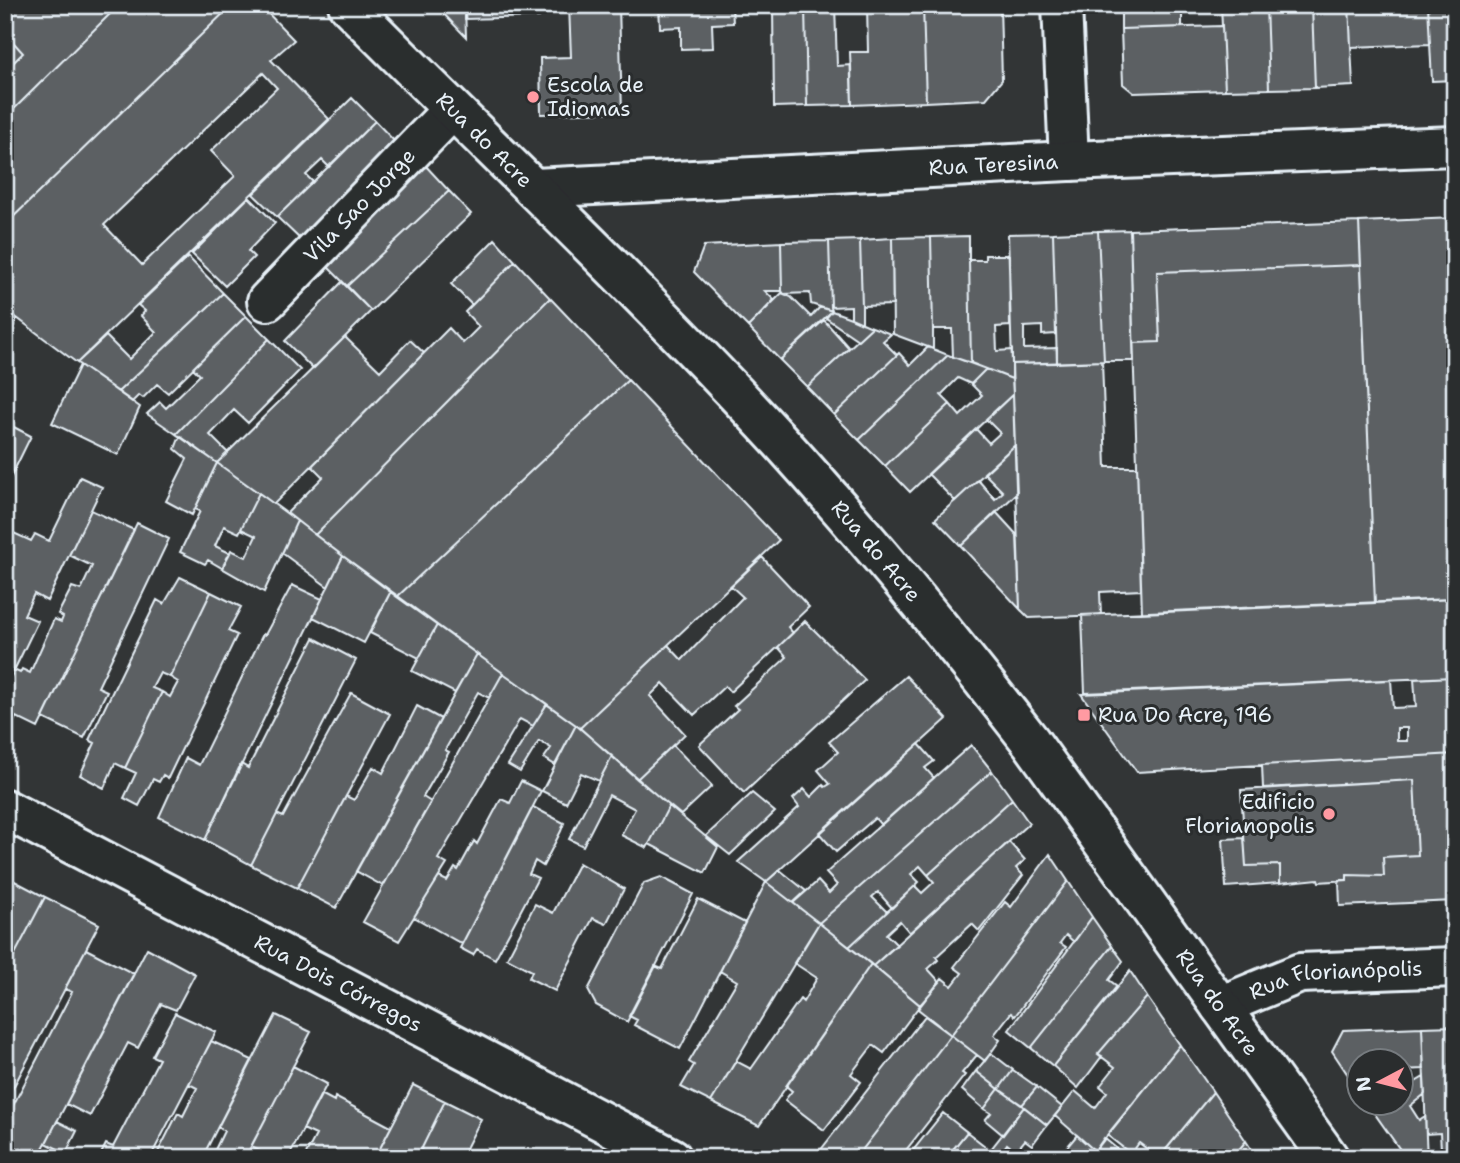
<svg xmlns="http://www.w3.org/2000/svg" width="1460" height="1163" font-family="'Shantell Sans',sans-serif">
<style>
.building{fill:#5c6063;stroke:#e8f1f8;stroke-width:2;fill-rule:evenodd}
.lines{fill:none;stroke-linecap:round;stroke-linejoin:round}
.minor-casing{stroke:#e8f1f8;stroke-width:44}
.secondary-casing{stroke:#e8f1f8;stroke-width:44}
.minor{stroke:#2a2d2e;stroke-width:38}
.secondary{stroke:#2a2d2e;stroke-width:38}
.poi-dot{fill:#ff9aa2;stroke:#2a2d2e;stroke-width:2.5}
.labels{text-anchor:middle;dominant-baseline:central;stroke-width:6;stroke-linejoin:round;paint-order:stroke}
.poi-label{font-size:21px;fill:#e8f1f8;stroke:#2a2d2e;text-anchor:start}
.street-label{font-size:21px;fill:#e8f1f8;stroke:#2a2d2e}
</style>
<rect width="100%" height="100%" fill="#323536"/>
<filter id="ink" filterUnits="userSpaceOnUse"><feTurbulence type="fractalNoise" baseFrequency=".0143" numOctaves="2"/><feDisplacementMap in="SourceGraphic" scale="14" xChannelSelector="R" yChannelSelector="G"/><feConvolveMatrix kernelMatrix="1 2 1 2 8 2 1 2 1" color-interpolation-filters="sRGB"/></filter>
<g filter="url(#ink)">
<path class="building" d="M9,5H119L5,118V71L23,53L5,33V9Z
M119,5H232L5,225V118Z
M232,5H260L294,40L271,60L329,119L77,363L5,309V225ZM263,73L277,88L211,151L235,176L142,265L104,225Z
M435,5H465L466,37Z
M465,5H537L539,17L465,19Z
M569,5H619L622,112L541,114L540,58L571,57Z
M659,5H732L733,23L712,24L713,48L681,49V27L660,28Z
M773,5H805L807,106L774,107Z
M805,5H835L837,66L851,65L852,105L807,106Z
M867,5H923L926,102L852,105L850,52H868Z
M923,5H1000L1002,80L986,99L926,102Z
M1121,5H1206V9L1182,10V27L1121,29Z
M1221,5H1266L1269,89L1225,90Z
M1266,5H1312L1315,88L1269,89Z
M1312,5H1349L1353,86L1315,88Z
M1349,5H1428L1430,44L1351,47Z
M1428,5H1455V80L1432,81Z
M1222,26L1225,90L1134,93L1123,84L1121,29Z
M5,33L23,53L5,71Z
M352,98L375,121L329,167L322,160L306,175L313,182L277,217L253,194Z
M375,121L398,145L301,240L277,217Z
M424,164L449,191L347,286L325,264Z
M449,191L471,214L371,311L347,286Z
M249,197L275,223L248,251L254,257L225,286L192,254Z
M1455,218V599L1375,603L1359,222Z
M1359,222L1361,265L1157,272L1160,342L1133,343L1130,230Z
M1130,230L1134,361H1104L1098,231Z
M1098,231L1104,361L1057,363L1053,233Z
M1053,233L1056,334L1042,335V326L1024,327V349L1057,348V363L1012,364L1008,234Z
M969,236V260L971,363L953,357L952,329H933L931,237Z
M931,237L933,329V349L893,334L892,238Z
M892,238L893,305L862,306L860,240Z
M495,239L515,261L472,305L451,284Z
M860,240L862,306V323L851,318V306L831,307L829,241Z
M829,241L831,307L832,311L811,304L810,293L784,294L782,291L781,242Z
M781,242L782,291H765L774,300L748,327L694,272L704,246Z
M985,255H1009L1010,326L996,327L997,351L1012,350V379L971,363L969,260H985Z
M188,257L223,293L118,392L77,363L106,336L129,359L156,332L141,316L145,311L138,305Z
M515,261L550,298L315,535L287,513L323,477L312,466L449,328L463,343L479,327L465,312Z
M1361,265L1375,603L1142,613L1133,343L1160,342L1157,272Z
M342,282L371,311L313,369L285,341Z
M223,293L246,316L168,393L157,384L143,398L139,395L132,402L118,392Z
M782,293L791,297L811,317L820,307L832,311L780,360L748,327Z
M550,298L628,380L397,597L315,535Z
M5,309L17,318L5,343Z
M832,311L851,318L872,327L858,340L826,318Z
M246,316L269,339L176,434L147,414L160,402L166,408L200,375L193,368Z
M824,320L849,348L807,387L780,360Z
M872,327L891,334L883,341L897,355L834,415L807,387Z
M345,337L380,371L410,340L424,353L274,504L217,463Z
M269,339L300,370L248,423L234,410L210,435L228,453L217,463L176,434Z
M928,347L948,355L859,440L834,415L899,353L910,365Z
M948,355L986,369L971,384L958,378L941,395L950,404L885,466L859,440Z
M1102,361L1106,467H1137L1141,590L1100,592L1101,615L1029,618L1020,609L1012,364Z
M80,365L140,407L118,455L52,423Z
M986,369L1012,379L1013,394L910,492L885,466L950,404L960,416L982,395L971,384Z
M628,380L779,540L580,728L397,597Z
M1013,394L1015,445L955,501L928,474L976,429L989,443L1000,433L986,419Z
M8,424L31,436L5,489V431Z
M180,436L217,463L192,515L166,501L187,459L175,449Z
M1015,445L1017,493L961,546L935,519L978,480L995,499L1003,492L984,473Z
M217,463L259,493L239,533L224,526L215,546L230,553L222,568L208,560L205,564L180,552L200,511L195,509Z
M80,477L102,487L47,601L34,594L24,615L38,621L5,689V529L31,541L35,534L49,541Z
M259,493L297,521L264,592L222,568L231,550L246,557L256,536L241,529Z
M91,510L134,530L38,728L16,717L7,737L5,689L14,670L20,673L22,669L30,673L54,619L61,622L63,617L58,614L72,587L81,590L92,566L69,555Z
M996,512L1017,535L1020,609L961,546Z
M297,521L343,556L328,587L282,553Z
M137,523L169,539L98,687L107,691L84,738L43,718Z
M343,556L391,591L364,643L313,617Z
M762,557L809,607L788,627L793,633L778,647L730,692L725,686L694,715L663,683L650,696L685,734L637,779L580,728L668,645L682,660L743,597L731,586Z
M180,577L211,592L170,677L160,673L152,688L162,692L125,768L115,763L104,788L80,775L95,743L89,740L157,600L164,604Z
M292,585L322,599L205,840L159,817L186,758L199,765L263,634L265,635Z
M391,591L437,625L419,658L370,633Z
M211,592L241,607L228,631L237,635L168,778L163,775L159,782L153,779L139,806L124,798L136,773L125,768L162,692L170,697L178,682L170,677Z
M1449,599L1453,677L1085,693L1082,615Z
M1449,599H1455V638H1451Z
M805,621L865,680L744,793L699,745L738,709L734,706L787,657L778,647Z
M437,625L477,654L455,693L412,671Z
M314,638L356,660L251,865L205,840L241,764L248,768Z
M477,654L503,673L489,698L478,692L445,750L449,752L423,797L431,802L383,886L356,871Z
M503,673L547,704L533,726L520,719L438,859L447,864L399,941L363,922Z
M906,676L947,719L766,882L738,862L799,807L793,799L804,789L811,797L823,785L825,787L830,784L818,770L838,752L829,742Z
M1453,677L1455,754L1137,772L1081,694L1391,680L1393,708L1416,707L1414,679ZM1397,728H1407V741H1397Z
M351,693L390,714L297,888L251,865L277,814L283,817Z
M547,704L576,725L555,765L544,758L551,748L539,741L520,772L508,765Z
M417,706L441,719L336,908L297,888L346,796L354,800L373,767L383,773Z
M576,725L612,756L599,781L581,773L566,803L542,791Z
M919,744L934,761L925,768L934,778L881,825L875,818L836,852L819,833Z
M673,745L712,786L681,815L637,779Z
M971,745L992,771L819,923L793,903L818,881L829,893L837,885L826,873Z
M1455,754V901L1340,906L1339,880H1347V875L1384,876L1383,857L1418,855L1414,780L1263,788L1262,765Z
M612,756L669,806L647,848L621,835L635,809L609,795L583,846L569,839Z
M992,771L1012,799L928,875L920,866L911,874L919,882L892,908L878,892L872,897L887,912L849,947L819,923Z
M1414,780L1418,855L1383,857L1384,876L1347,875V880L1319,882L1318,879L1280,883V865L1246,866L1241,790Z
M521,781L541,791L462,944L414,917L439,877L447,881L455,868L458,870L474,841L477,844L501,799L510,803Z
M752,793L775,812L730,855L706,836Z
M1012,799L1029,823L910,933L900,921L886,934L897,945L873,966L849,947L915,886L922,893L934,882L928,875Z
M669,806L718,847L705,873L649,844Z
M533,807L564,823L561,831L543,866L535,861L529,874L538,878L495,959L477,949L473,955L460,948Z
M1244,838L1246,866L1280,865V883L1226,887L1223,839Z
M1009,842L1025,860L1016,868L1023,875L979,931L972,924L936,957L938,960L928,969L940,982L920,1005L873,966Z
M1050,854L1068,881L951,1035L918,1009L942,978L952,986L962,973L954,967L1005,902L1011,907Z
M579,863L624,889L606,924L593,918L555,991L529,978L532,971L507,958L535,904L553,913Z
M780,870L806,891L793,903L766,882Z
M5,876L45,897L5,973Z
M661,877L693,894L627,1022L596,1005L588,990L644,883Z
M1068,881L1092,917L1074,942L1066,935L1060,943L1066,947L1015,1016L1011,1013L994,1035L1000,1040L985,1061L951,1035Z
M766,882L819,923L711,1102L681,1087L694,1065L689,1062L737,981L720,971Z
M45,897L99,924L5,1103V973Z
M698,899L745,923L680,1049L634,1025L637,1020L629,1016L655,966L662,969Z
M1092,917L1112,946L1031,1048L1009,1030Z
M819,923L871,964L759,1126L711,1102L736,1061L751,1069L800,999L803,1002L817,978L794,963Z
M1112,946L1123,961L1109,980L1117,986L1053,1066L1031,1048Z
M147,948L195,974L176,1010L161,1004L138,1048L128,1043L90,1116L66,1104Z
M86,949L134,974L38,1158L9,1144L5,1152V1121L72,992L65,989Z
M871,964L920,1005L884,1053L873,1045L851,1074L861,1082L824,1130L785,1100L792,1091L786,1086Z
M1130,971L1147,997L1098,1054L1102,1056L1078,1088L1053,1066Z
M1147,997L1180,1045L1095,1151L1055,1116L1075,1091L1095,1108L1107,1092L1100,1086L1115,1067L1098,1054Z
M175,1013L216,1032L150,1158H106L101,1154L106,1144L113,1147L159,1059L152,1056Z
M276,1015L311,1032L245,1158H211L224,1131L218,1127Z
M925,1016L951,1035L856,1158L816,1156Z
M1455,1026V1158H1427V1150L1441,1149L1440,1133L1426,1134L1422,1027Z
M1422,1027L1424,1069L1400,1070V1062H1358V1090L1332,1051L1343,1030Z
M951,1035L977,1055L962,1073L965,1075L906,1150L895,1158H856Z
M211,1041L252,1060L202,1158H155L178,1113L183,1116L197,1088L189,1084Z
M1180,1045L1213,1092L1159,1158L1139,1143L1131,1154L1107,1135Z
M991,1053L1013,1070L999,1089L976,1071Z
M293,1066L327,1084L288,1158H257L260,1151L251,1147Z
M1013,1070L1037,1087L1022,1105L999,1089Z
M976,1071L999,1089L984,1109L962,1090Z
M1405,1076L1411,1085L1400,1091V1077Z
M1424,1077L1425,1094L1410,1106L1419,1120L1425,1116L1427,1158H1406L1370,1107L1376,1104H1400V1091Z
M413,1085L445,1101L417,1158H375Z
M1037,1087L1062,1107L1047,1125L1022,1105Z
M999,1089L1024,1107L1003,1135L985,1120L991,1113L984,1109Z
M1213,1092L1246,1141L1232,1158H1159Z
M321,1094L334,1101L335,1097L391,1127L375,1158H304L316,1135L303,1129Z
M445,1101L481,1119L461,1158H417Z
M1024,1107L1047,1125L1032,1145L1025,1140L1016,1151L1007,1144L1000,1154L1005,1158H984Z
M943,1113L967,1132L946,1158H907Z
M57,1121L77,1131L66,1153L46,1143Z
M967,1132L990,1150L984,1158H946Z
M1077,1135L1095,1151L1089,1158H1058Z
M1104,1138L1128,1158H1103L1095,1151Z
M1246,1141L1257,1158H1232Z"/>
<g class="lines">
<g class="minor-casing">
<g id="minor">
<path d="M1062,5L1069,161"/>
<path id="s1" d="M534,188L1069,161L1455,146"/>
<path id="s2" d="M267,301L452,110"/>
<path id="s3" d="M5,809L672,1158"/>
<path id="s4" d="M1220,1006L1300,973L1455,967"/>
</g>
</g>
<g class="secondary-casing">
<g id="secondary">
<path id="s5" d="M348,5C492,150 642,291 780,441C867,537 951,639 1031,742L1329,1158"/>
</g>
</g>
<use href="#minor" class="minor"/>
<use href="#secondary" class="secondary"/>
</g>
</g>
<g class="poi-dot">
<circle cx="533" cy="97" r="7"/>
<rect x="1077" y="708" width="14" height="14" rx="3.5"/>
<circle cx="1329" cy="814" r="7"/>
</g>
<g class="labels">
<g class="poi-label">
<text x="547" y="85">Escola de<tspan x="547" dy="24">Idiomas</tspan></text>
<text x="1098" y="715">Rua Do Acre, 196</text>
<text x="1315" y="802" text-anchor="end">Edificio<tspan x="1315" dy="24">Florianopolis</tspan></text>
</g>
<g class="street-label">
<text stroke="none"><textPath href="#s5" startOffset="192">Rua do Acre</textPath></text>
<text stroke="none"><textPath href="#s1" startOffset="460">Rua Teresina</textPath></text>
<text stroke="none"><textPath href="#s2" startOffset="133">Vila Sao Jorge</textPath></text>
<text stroke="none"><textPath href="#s5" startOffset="760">Rua do Acre</textPath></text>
<text stroke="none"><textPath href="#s3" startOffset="376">Rua Dois Córregos</textPath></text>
<text stroke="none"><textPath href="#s4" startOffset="121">Rua Florianópolis</textPath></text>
<text stroke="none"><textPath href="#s5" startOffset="1326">Rua do Acre</textPath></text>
</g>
</g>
<rect width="1460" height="1163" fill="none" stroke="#2a2d2e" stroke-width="28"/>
<rect x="14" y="14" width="1432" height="1135" fill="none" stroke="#e8f1f8" stroke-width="2.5" filter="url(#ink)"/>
<g transform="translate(1380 1082) rotate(263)"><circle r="33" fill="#2a2d2e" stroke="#767b7f" stroke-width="2"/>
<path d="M0-5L12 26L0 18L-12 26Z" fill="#ff9aa2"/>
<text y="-10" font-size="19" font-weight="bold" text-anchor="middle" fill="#e8f1f8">N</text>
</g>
</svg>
